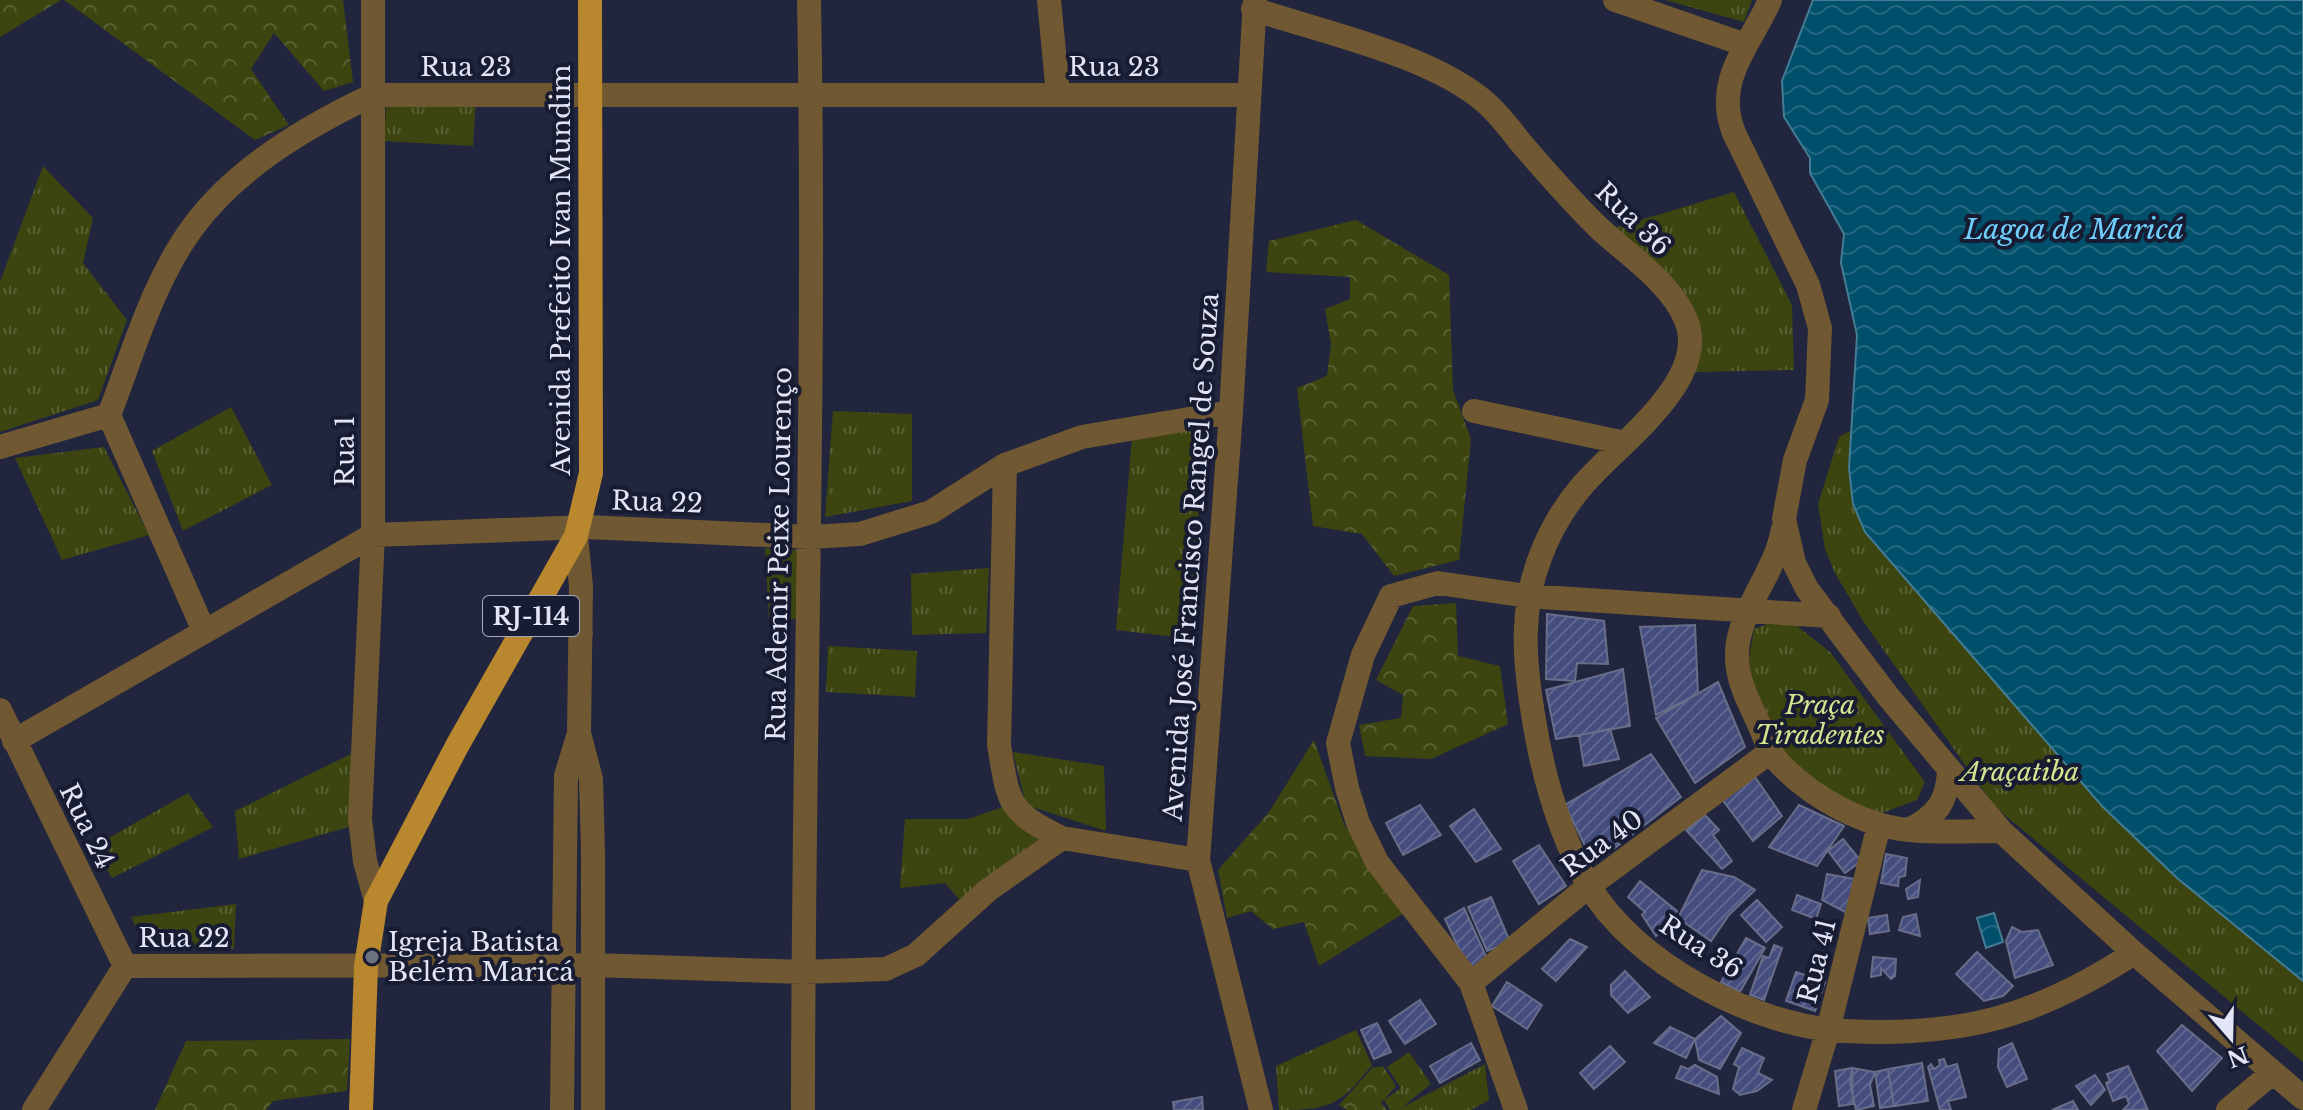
<svg xmlns="http://www.w3.org/2000/svg" width="2303" height="1110" font-family="'Libre Baskerville',serif">
<style>
.grass{fill:url(#grass-tufts)}
.forest{fill:url(#forest-crowns)}
.water{fill:url(#water-waves);stroke:#447c94;stroke-width:2}
.building{fill:url(#building-hatch);stroke:#686e8a;stroke-width:2}
.lines{fill:none;stroke-linecap:round;stroke-linejoin:round}
.minor{stroke:#705832;stroke-width:24}
.major{stroke:#b9882e;stroke-width:24}
.worship-dot{fill:#6b7280;stroke:#181c32;stroke-width:3}
.labels{text-anchor:middle;dominant-baseline:central;stroke-width:8;stroke-linejoin:round;paint-order:stroke}
.shield{fill:#181c32;stroke:#a5a9ba;stroke-width:2}
.shield-label{font-size:24px;font-weight:bold;fill:#e1e5f5}
.street-label{font-size:26px;fill:#e1e5f5;stroke:#181c32}
.park-label{font-size:26px;font-style:italic;fill:#d2e590;stroke:#181c32}
.poi-label{font-size:26px;fill:#e1e5f5;stroke:#181c32;text-anchor:start}
.water-label{font-size:28px;font-style:italic;fill:#6fcffc;stroke:#181c32}
</style>
<defs>
<pattern id="grass-tufts" width="24" height="20" patternUnits="userSpaceOnUse" patternTransform="scale(2)"><rect width="24" height="20" fill="#3c450f"/><path d="M3 7l-1-3M5 7V3M7 7l1-3M15 17l-1-3M17 17v-4M19 17l1-3" fill="none" stroke="#586033"/></pattern>
<pattern id="forest-crowns" width="20" height="18" patternUnits="userSpaceOnUse" patternTransform="scale(2)"><rect width="20" height="18" fill="#3c450f"/><path d="M2 6a3 3 0 1 1 6 0M12 15a3 3 0 1 1 6 0" fill="none" stroke="#586033"/></pattern>
<pattern id="water-waves" width="16" height="10" patternUnits="userSpaceOnUse" patternTransform="scale(2)"><rect width="16" height="10" fill="#004f6b"/><path d="M0 5q4-4 8 0t8 0" fill="none" stroke="#256881"/></pattern>
<pattern id="building-hatch" width="6" height="6" patternUnits="userSpaceOnUse" patternTransform="scale(2)"><rect width="6" height="6" fill="#444d7d"/><path d="M-1 1l2-2M0 6l6-6M5 7l2-2" fill="none" stroke="#5f6690"/></pattern>
</defs>
<rect width="100%" height="100%" fill="#21253d"/>
<path class="grass" d="M1665,0H1752L1744,22Z
M387,95L476,100L473,146L384,141Z
M43,166L93,218L83,263L127,320L98,400L0,432V282Z
M1734,192L1792,305L1794,370L1695,372L1698,327L1617,227Z
M231,407L272,485L183,531L152,451Z
M833,411L912,414V501L825,517Z
M1203,428L1192,639L1116,630L1132,437Z
M1852,430C1849,468 1850,497 1865,532L2177,878L2303,981V1062L1995,807L1863,621L1835,573L1825,549L1818,504L1839,437Z
M104,447L149,535L62,560L15,458Z
M765,548L800,550L797,619L769,621Z
M989,568L986,633L912,635L911,574Z
M1786,617L1831,653L1925,782L1917,800L1882,813L1830,796L1779,748L1747,671L1754,629Z
M828,646L917,651L915,697L826,692Z
M1013,752L1104,766L1106,831L1026,805Z
M353,753L352,826L239,859L235,811Z
M188,793L213,827L112,878L93,847Z
M1006,806L1048,842L959,899L945,883L900,888L905,819H968Z
M236,904L234,949L145,945L131,917Z
M1356,1030L1372,1065C1340,1105 1331,1110 1279,1110L1276,1066Z
M1409,1052L1431,1084L1401,1108L1485,1064L1489,1100L1471,1110H1390L1384,1100L1401,1088L1387,1067Z"/>
<path class="forest" d="M0,0H61L0,37Z
M64,0H343L353,82L324,91L274,33L251,69L289,125L255,140Z
M1356,220L1449,275L1453,390L1471,439L1459,560L1394,576L1362,534L1313,526L1297,388L1327,376L1331,344L1325,309L1350,299V277L1266,272L1269,241Z
M1456,603L1458,656L1500,666L1508,724L1431,759L1365,756L1359,725L1401,718L1403,695L1376,680L1413,606Z
M1314,740L1344,824L1404,913L1319,966L1304,922L1273,929L1251,911L1227,918L1218,870L1269,812Z
M350,1039L347,1091L273,1101L266,1110H155L186,1041Z
M1383,1066L1396,1086L1381,1103L1387,1110H1347L1339,1105L1372,1068Z"/>
<path class="water" d="M1813,0H2303V981L2177,878L2102,806L1865,532L1853,504L1849,468L1857,335L1841,263L1844,234L1810,173V158L1784,117L1782,81Z
M1994,913L2003,942L1986,948L1977,918Z
M1684,927L1705,942L1697,955L1675,940Z"/>
<path class="building" d="M1547,614L1604,621L1608,664L1577,663L1575,681L1546,679Z
M1695,625L1698,694L1656,715L1640,627Z
M1623,669L1630,726L1556,739L1546,690Z
M1718,682L1745,747L1695,783L1656,718Z
M1610,729L1619,759L1584,766L1579,735Z
M1651,754L1681,797L1594,864L1565,805Z
M1755,777L1782,816L1753,841L1722,799Z
M1420,805L1441,835L1403,855L1386,823Z
M1799,805L1844,826L1817,866L1769,847Z
M1474,809L1501,849L1476,862L1450,826Z
M1705,815L1719,830L1713,835L1732,861L1722,869L1686,830Z
M1843,839L1861,861L1845,873L1828,851Z
M1539,845L1566,886L1539,904L1513,861Z
M1886,854L1907,858L1905,876L1899,877L1898,886L1881,883Z
M1702,870L1734,877L1755,890L1729,915L1711,941L1678,918Z
M1827,874L1855,879L1849,914L1822,900Z
M1920,880L1918,897L1908,899L1906,889Z
M1640,881L1677,911L1656,936L1642,915L1645,912L1628,897Z
M1797,895L1821,904L1816,919L1792,910Z
M1491,897L1510,942L1487,951L1468,907Z
M1757,900L1782,927L1766,942L1741,915Z
M1464,908L1488,961L1469,970L1445,919Z
M1916,914L1920,936L1899,930L1903,917Z
M1887,915L1889,931L1870,934L1868,918Z
M2012,927L2022,932L2038,930L2053,965L2015,978L2006,941Z
M1746,938L1765,948L1740,992L1721,982Z
M1570,939L1587,947L1556,981L1542,969Z
M1774,945L1782,948L1764,1000L1750,995L1763,956L1769,958Z
M1977,952L2013,986L2003,996L1984,1001L1956,974Z
M1873,957L1896,959L1895,976L1891,979L1881,968V975L1871,977Z
M1625,971L1650,997L1628,1013L1611,995V985Z
M1796,972L1825,982L1815,1011L1786,1001Z
M1507,982L1542,1005L1527,1029L1492,1006Z
M1420,1000L1436,1024L1405,1044L1389,1021Z
M1721,1016L1741,1033L1720,1069L1699,1060L1695,1039Z
M1377,1023L1391,1052L1374,1059L1361,1030Z
M2182,1025L2222,1058L2192,1091L2157,1051Z
M1670,1027L1695,1039L1686,1058L1654,1043Z
M1471,1043L1480,1060L1440,1083L1430,1066Z
M2012,1043L2027,1079L2007,1087L1998,1067L1999,1049Z
M1610,1046L1625,1062L1594,1089L1580,1073Z
M1742,1048L1764,1058L1758,1073L1772,1080L1757,1091L1740,1095L1733,1089L1739,1067L1734,1064Z
M1944,1059L1947,1067L1957,1064L1966,1097L1948,1101L1951,1110H1940L1928,1067L1931,1064L1934,1069L1940,1065L1939,1060Z
M1922,1063L1928,1101L1894,1106L1888,1069Z
M1695,1065L1717,1077L1719,1094L1676,1078L1681,1066L1688,1069Z
M2128,1066L2148,1110H2123L2129,1104L2126,1096L2113,1101L2106,1083L2110,1081L2107,1074Z
M1852,1068L1853,1104L1839,1106L1835,1071Z
M1852,1068L1875,1072L1870,1085L1874,1106L1856,1110L1850,1083Z
M1888,1069L1894,1106L1880,1108L1875,1072Z
M2095,1075L2105,1090L2091,1105L2076,1086Z
M1202,1097L1203,1110H1174L1173,1102Z
M2073,1101L2078,1110H2052Z"/>
<g class="lines">
<path class="minor" d="M373,0V535L360,819L365,861L376,901
M1049,0L1058,94
M1255,0L1231,412L1198,860L1261,1110
M1615,0L1743,44
M1770,0C1750,46 1713,80 1734,133L1808,285L1820,328L1817,400L1795,460L1784,519L1794,563L1807,589L1887,695L2001,831L2134,953L2303,1098
M1253,9C1322,32 1431,55 1485,102C1499,114 1510,129 1521,143C1546,172 1572,202 1600,229C1628,255 1671,283 1686,320C1711,381 1616,445 1582,486C1565,506 1550,531 1541,555C1520,608 1524,659 1533,714C1542,772 1559,833 1588,884C1634,964 1756,1027 1845,1031C1962,1037 2036,1017 2134,953
M1474,411L1625,443
M109,415L204,631
M0,447L109,415C133,353 153,281 193,227C236,168 309,125 373,95H1247
M1005,465L999,745C1009,804 1007,811 1062,838
M1783,529C1775,574 1738,611 1737,653C1736,679 1748,700 1758,722C1765,737 1769,753 1781,765C1813,798 1864,826 1909,830C1939,833 1971,831 2001,831
M576,536L581,586L579,733L591,779L593,852V1110
M538,604L565,618L581,633
M0,710L125,966
M14,741L373,535L587,527L811,537L860,534L931,512L1005,465L1082,437L1231,412
M1909,830C1936,816 1947,803 1949,772
M1471,983L1589,886L1770,752
M34,1110L125,966L595,965L803,972L886,969L916,955L988,890L1062,838L1198,860
M562,1110L566,776L579,733
M803,1110C803,740 816,370 809,0
M1516,1110L1471,983L1377,862L1358,823L1347,788L1338,743L1363,655L1391,596L1438,583L1527,596L1829,616
M1804,1110L1828,1030L1879,825
M2228,1110L2271,1074"/>
<path class="major" d="M361,1110L366,966L376,901L457,746L576,536L591,473L590,0"/>
</g>
<circle class="worship-dot" cx="372" cy="957" r="8"/>
<g class="labels">
<rect class="shield" x="483" y="596" width="96" height="40" rx="6"/>
<g class="shield-label">
<text x="531" y="616">RJ-114</text>
</g>
<g class="street-label">
<text x="466" y="67">Rua 23</text>
<text x="1114" y="67">Rua 23</text>
<text transform="translate(1633 219) rotate(44)">Rua 36</text>
<text transform="translate(561 270) rotate(-90)">Avenida Prefeito Ivan Mundim</text>
<text transform="translate(345 451) rotate(-90)">Rua 1</text>
<text transform="translate(657 502) rotate(2)">Rua 22</text>
<text transform="translate(779 554) rotate(-89)">Rua Ademir Peixe Lourenço</text>
<text transform="translate(1191 557) rotate(-86)">Avenida José Francisco Rangel de Souza</text>
<text transform="translate(87 826) rotate(64)">Rua 24</text>
<text transform="translate(1602 843) rotate(-36)">Rua 40</text>
<text x="184" y="938">Rua 22</text>
<text transform="translate(1701 947) rotate(33)">Rua 36</text>
<text transform="translate(1817 961) rotate(-76)">Rua 41</text>
</g>
<g class="park-label">
<text x="1820" y="705">Praça<tspan x="1820" dy="30">Tiradentes</tspan></text>
<text x="2020" y="772">Araçatiba</text>
</g>
<g class="poi-label">
<text x="388" y="942">Igreja Batista<tspan x="388" dy="30">Belém Maricá</tspan></text>
</g>
<g class="water-label">
<text x="2074" y="229">Lagoa de Maricá</text>
</g>
</g>
<g transform="translate(2231 1038) rotate(160)" stroke="#181c32" stroke-width="6" paint-order="stroke">
<path d="M0-6L14 30L0 20L-14 30Z" fill="#e1e5f5"/>
<text y="-12" font-size="22" font-weight="bold" text-anchor="middle" fill="#e1e5f5">N</text>
</g>
</svg>
